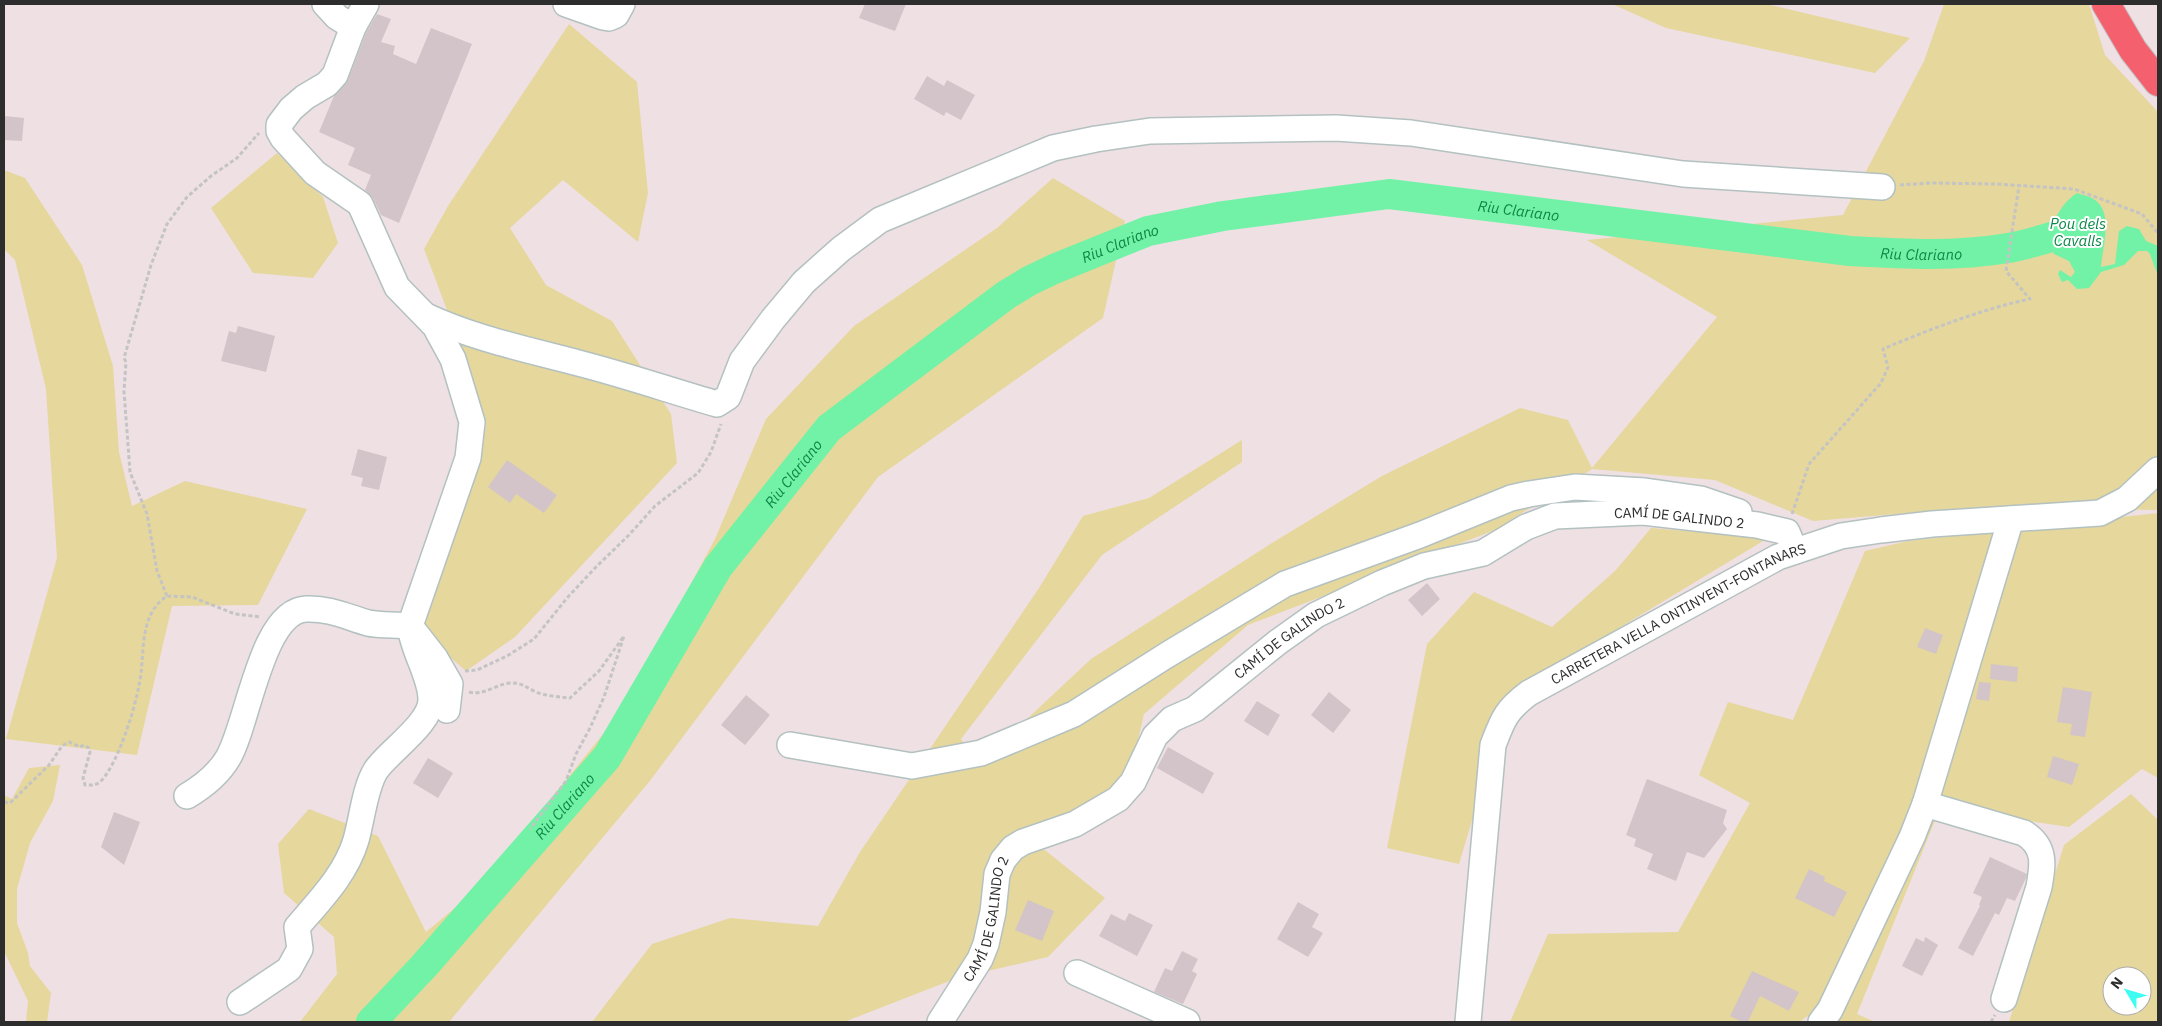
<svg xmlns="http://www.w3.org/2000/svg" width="2162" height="1026" font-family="'IBM Plex Sans',sans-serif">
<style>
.green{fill:#e6d79c;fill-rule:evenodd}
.water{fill:#72f2a6}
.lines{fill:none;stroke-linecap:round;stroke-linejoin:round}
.river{stroke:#72f2a6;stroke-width:30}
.building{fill:#d2c4c8}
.minor-casing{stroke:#b3c1c0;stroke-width:28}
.major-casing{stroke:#c4c4c4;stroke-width:30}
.path{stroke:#c4c4c4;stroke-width:3;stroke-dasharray:4 2.5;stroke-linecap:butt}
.minor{stroke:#fff;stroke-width:25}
.major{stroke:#f4606e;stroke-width:28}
.labels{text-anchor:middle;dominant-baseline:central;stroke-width:4;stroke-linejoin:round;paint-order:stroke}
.street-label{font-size:14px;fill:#2d2d2d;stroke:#fff}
.water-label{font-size:15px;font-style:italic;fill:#0c8747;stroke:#fff}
</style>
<rect width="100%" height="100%" fill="#efe0e4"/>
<path class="green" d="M1612,4H1766L1910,38L1875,73L1666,28Z
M1944,4H2089L2105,55L2158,112V510L1980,507L1813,521L1715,480L1592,469L1495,530L1248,625L1144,714L1128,783L1031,839L1105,898L1048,957L957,978L844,1022H592L652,944L730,918L818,926L860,852L1039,588L1083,516L1149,498L1242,440V462L1102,555L961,739L978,765L1091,659L1272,543L1382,476L1520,408L1568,420L1592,468L1717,317L1587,240L1843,215L1924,61Z
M569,24L637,82L648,193L638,242L563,180L510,228L546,285L612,321L671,414L677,463L515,637L466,671L420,631L486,426L467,363L424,249L448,206Z
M277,153L323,197L338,243L313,278L253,273L211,208Z
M4,170L25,178L82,265L113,366L119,452L132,506L185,481L307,509L258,605L172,606L137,755L6,739L57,558L46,389L15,260L4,249Z
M1053,178L1125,221L1103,318L878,477L649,782L449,1022H300L337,974L334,937L284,893L278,844L309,809L378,836L426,932L480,887L624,708L715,539L766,419L854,326L997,228Z
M2158,513V778L2142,769L2069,827L1940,808L1857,1014L1875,1022H1809L1808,1016L1799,1022H1510L1548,934L1678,932L1750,803L1699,775L1728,702L1793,720L1865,551L1908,541Z
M1651,528L1768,538L1510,694L1459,864L1387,848L1427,644L1474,592L1552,627L1616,570Z
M60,765L53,801L30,843L17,889V923L28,953L30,966L51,993L47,1022H26L28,1001L4,951V795L12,799L29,768Z
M2131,794L2158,820V1022H2009L2064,845ZM2112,976H2142V1006H2112Z"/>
<path class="water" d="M2077,193C2082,195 2090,196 2095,200C2114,213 2102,249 2101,267L2115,264L2119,231L2127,226L2139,229L2146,241L2158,246V276L2150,254L2147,251H2138L2124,265L2101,272L2089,288L2077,289L2068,280L2062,282L2058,274L2060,270L2071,277L2075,272L2069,261L2054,254L2049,244L2043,239C2055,222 2059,205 2077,193Z"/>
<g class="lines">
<path class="river" id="s1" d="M371,1022L423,967L607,757L718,567L829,428L1006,295L1029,281L1054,269L1148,231L1223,216L1389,194L1850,251C1903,254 1955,257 2008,248C2033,244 2058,234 2082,228"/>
</g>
<path class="building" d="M865,4H906L895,31L859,18Z
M377,14L391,19L381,42L395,46L393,54L416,64L431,28L472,44L399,223L381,215L373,198L365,190L371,175L348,165L355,148L319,132L334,96L348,80L366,33Z
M927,76L944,86L947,80L975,95L961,120L946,112L944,116L914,99Z
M4,116L24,118L22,141L4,140Z
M238,326L275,336L266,372L221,361L229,331L236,333Z
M358,449L387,457L379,490L361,486L363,478L351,475Z
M507,460L557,495L544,513L516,494L510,503L488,487Z
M1427,583L1440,599L1422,616L1408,600Z
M1925,628L1943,635L1936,654L1917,647Z
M1991,664L2018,667L2017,682L1990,679Z
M1979,682L1991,683L1989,701L1976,699Z
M2063,687L2092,692L2085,737L2070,735L2072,724L2057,722Z
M1329,692L1351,710L1333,733L1311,715Z
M746,695L770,715L745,745L721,725Z
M1257,701L1280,715L1268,736L1244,721Z
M1168,747L1214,773L1203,794L1157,768Z
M2053,756L2079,764L2072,785L2047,777Z
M428,758L453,773L438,798L413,783Z
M1647,779L1727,810L1723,823L1727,829L1704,858L1687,852L1676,881L1647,869L1653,854L1634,846L1636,839L1626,835Z
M114,812L140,822L124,865L101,847Z
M1990,857L2027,874L2026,878L2015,901L2007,898L1999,915L1995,913L1973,956L1958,948L1980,906L1979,905L1982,897L1973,893Z
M1809,869L1825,877L1824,881L1847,892L1834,917L1795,898Z
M1028,900L1054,911L1042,941L1015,930Z
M1298,902L1319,914L1312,927L1323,933L1308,957L1277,939Z
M1129,913L1153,925L1137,956L1099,936L1111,914L1125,921Z
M1925,937L1938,945L1922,976L1902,966L1916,938L1924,942Z
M1182,951L1198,959L1192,971L1197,974L1183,1004L1154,992L1165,968L1172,971Z
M1752,971L1799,992L1789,1011L1760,996L1748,1022H1742L1730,1016Z"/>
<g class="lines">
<g class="minor-casing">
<g id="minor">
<path d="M325,4L337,17L353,27L366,4"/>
<path d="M566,4L603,17L609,18L616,15L622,4"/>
<path d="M426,316C475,339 530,350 582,364C628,376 672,391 717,404L728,397L742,361L773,319L804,282L841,249L880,220L1053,148L1096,139L1150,131L1336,128L1411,133L1683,174L1882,187"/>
<path d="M790,745L912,766L981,753L1074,714L1167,655L1285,584L1420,535L1511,498L1529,494L1575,487L1645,491L1701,499L1739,512"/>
<path d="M187,796C204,786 218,775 228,758C248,725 261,611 306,609C330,608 347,617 368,623C381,626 397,624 410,626L435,658L450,684L447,710"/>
<path d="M1925,804L2024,833C2046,847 2043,864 2039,887L2004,999"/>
<path d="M1077,973L1187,1022"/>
<path d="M240,1002L289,969L300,949L297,927C320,900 346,874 356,840C362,819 365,787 376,770C389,751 432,723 431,699C431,677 413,651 410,626L468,458L472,422L453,359L435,326L397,287L360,204L315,173L283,138L279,131V125L291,109L305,97L327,84L335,75L353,27"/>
<path id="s2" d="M940,1022L980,959L986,944L993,912L997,874L1003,860L1013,848L1023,842L1075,824L1118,799L1133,782L1155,736L1172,719L1195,709L1278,642L1316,615L1382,583L1424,566L1483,553L1526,527L1555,516L1643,512L1757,525L1787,532L1795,551"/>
<path id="s3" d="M1468,1022L1493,745C1503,719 1506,710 1529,693L1778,557L1841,536L1881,530L1932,524L2100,513L2127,499L2158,470"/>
<path d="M1821,1022L1830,1010L1912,837L1925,804L2011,519"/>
</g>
</g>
<g class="major-casing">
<path id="major" d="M2106,4L2133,50L2158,82"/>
</g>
<path class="path" d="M1900,185L1931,183L1996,184L2074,189L2142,214L2158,233
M1792,514L1809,464L1881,383L1888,367L1883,349C1928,330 1982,309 2030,299L2006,271L2019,186
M167,596L157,571L147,514L130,472L124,391L126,362L124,358L151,265L167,224L187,197L211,176L237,158L259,133
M465,671L477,670L507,656L534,639L567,598L596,567L629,535L655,506L698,473L711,452L721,424
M469,692C484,696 497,684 510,683C521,682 527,688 536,692C546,696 559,697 570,698L599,671L624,636L604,697L590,728L576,754L566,781L530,829
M4,802L10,803L49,765L62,746L69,742L80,747L84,745L89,748L90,752L83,778L85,785C91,785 95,786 100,782C117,766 135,709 139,685C146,655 137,616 167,596L192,597L235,614L261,617
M1991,1022L1995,1015"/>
<use href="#minor" class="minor"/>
<use href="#major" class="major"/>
</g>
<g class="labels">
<g class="street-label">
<text stroke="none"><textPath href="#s2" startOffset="970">CAMÍ DE GALINDO 2</textPath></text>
<text stroke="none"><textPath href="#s3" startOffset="512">CARRETERA VELLA ONTINYENT-FONTANARS</textPath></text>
<text stroke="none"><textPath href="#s2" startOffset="550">CAMÍ DE GALINDO 2</textPath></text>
<text stroke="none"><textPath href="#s2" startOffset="115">CAMÍ DE GALINDO 2</textPath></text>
</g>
<g class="water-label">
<text stroke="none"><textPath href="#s1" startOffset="1505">Riu Clariano</textPath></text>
<text x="2078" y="223">Pou dels<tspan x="2078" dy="17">Cavalls</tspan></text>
<text stroke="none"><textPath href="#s1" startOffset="1100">Riu Clariano</textPath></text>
<text stroke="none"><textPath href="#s1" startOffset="1910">Riu Clariano</textPath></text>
<text stroke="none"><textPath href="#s1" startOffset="695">Riu Clariano</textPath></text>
<text stroke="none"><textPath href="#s1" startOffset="290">Riu Clariano</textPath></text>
</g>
</g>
<rect width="2162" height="1026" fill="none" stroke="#2d2d2d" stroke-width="10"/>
<g transform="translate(2127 991) rotate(308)"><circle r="24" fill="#ffffff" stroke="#ababab"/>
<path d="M0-4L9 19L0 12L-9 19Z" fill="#3efef4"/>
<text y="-8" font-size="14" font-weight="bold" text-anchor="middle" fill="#2d2d2d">N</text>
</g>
</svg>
